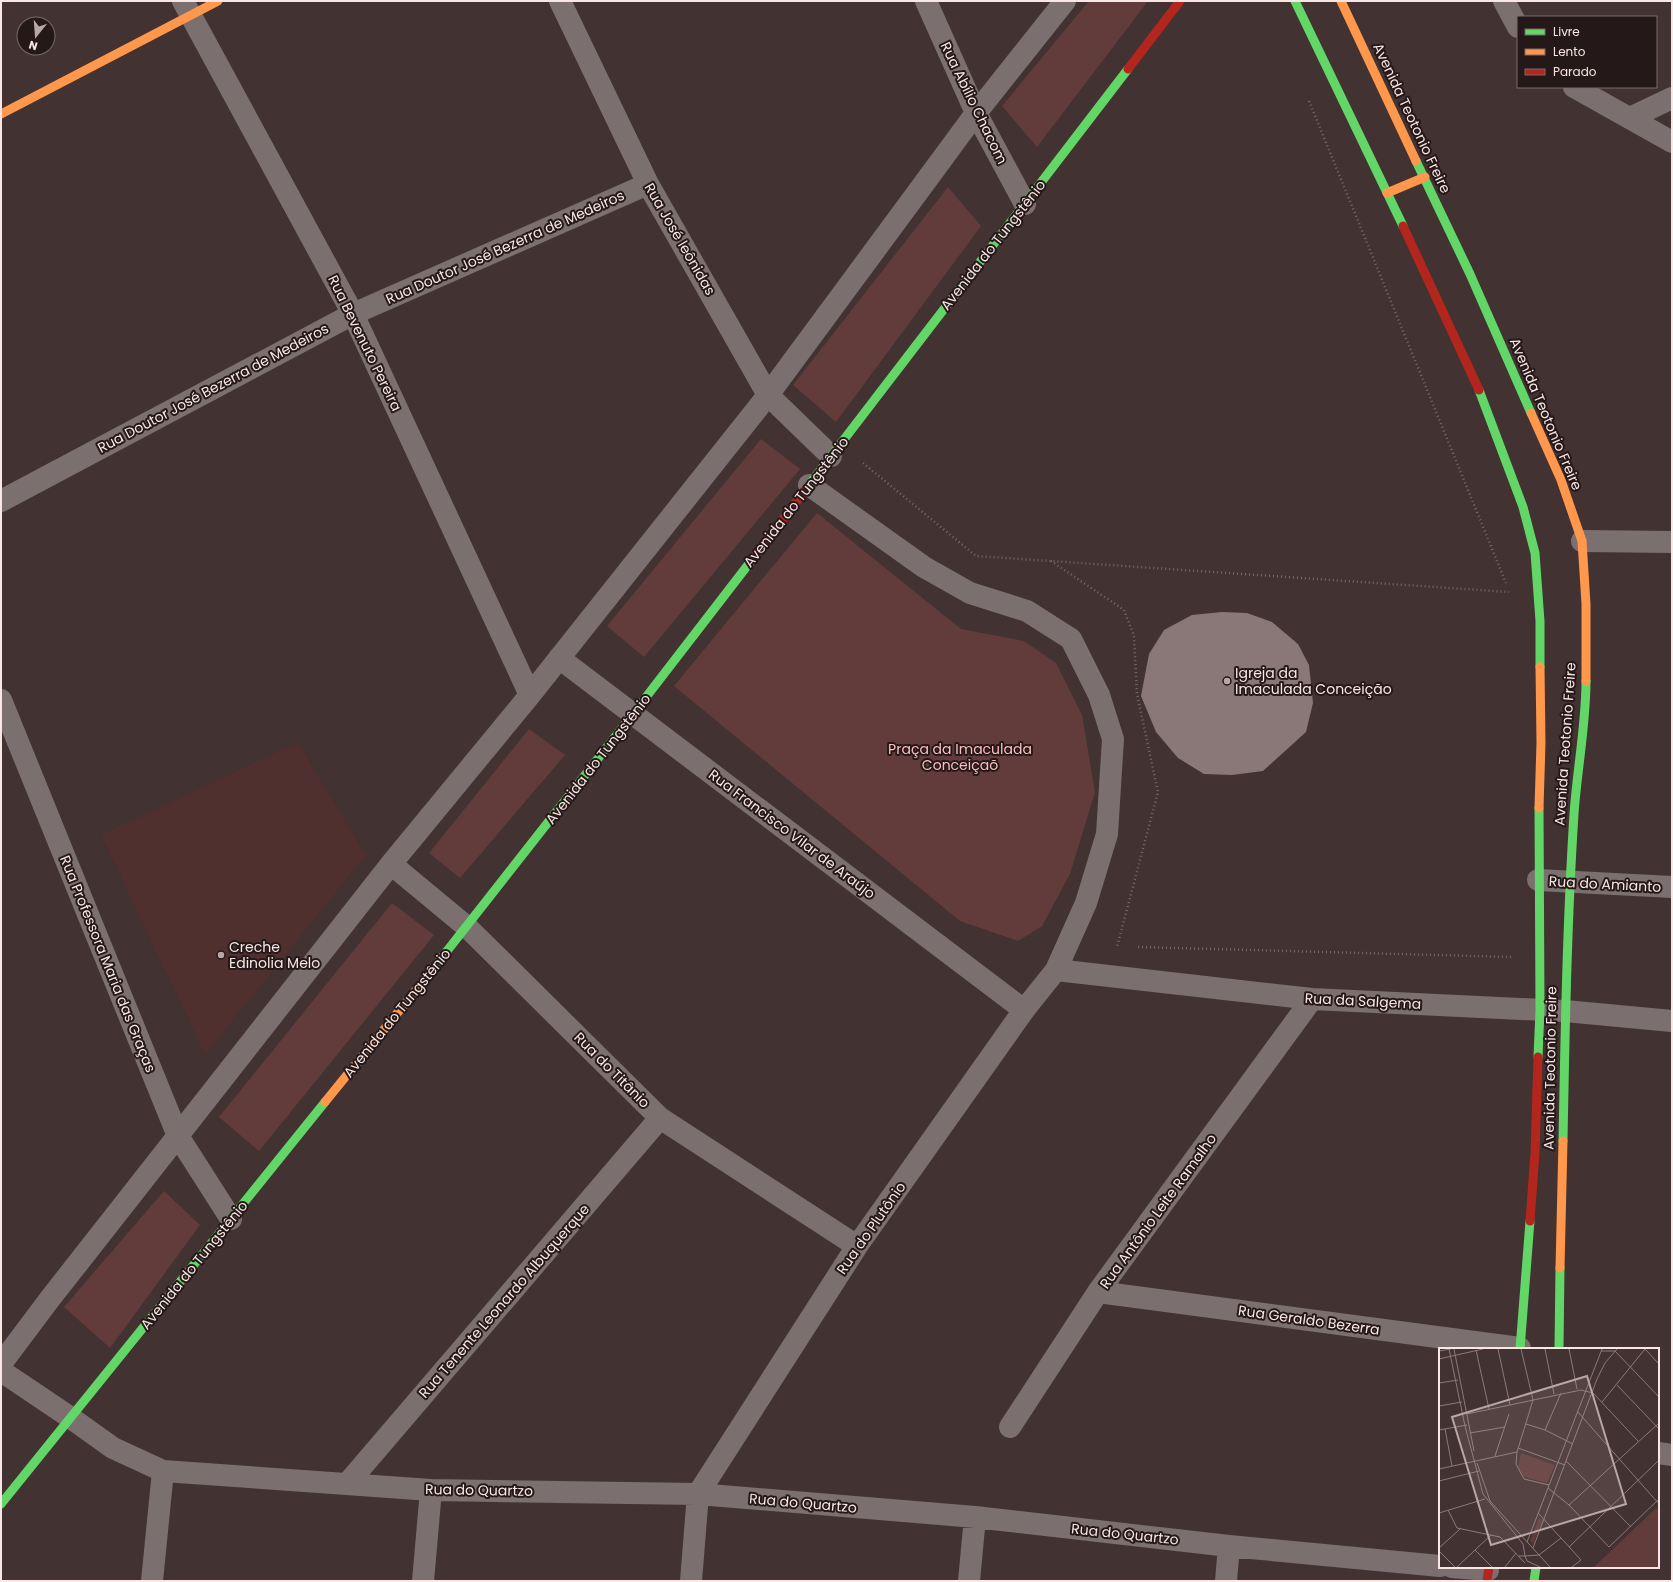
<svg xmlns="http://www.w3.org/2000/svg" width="1673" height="1582" font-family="Poppins,sans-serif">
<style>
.built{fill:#502f2f}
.green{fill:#623c3b}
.building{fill:#897877}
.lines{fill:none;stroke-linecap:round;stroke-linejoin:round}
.path{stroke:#776a6a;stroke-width:2.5;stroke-dasharray:1 3;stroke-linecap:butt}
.street{stroke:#7c6f6f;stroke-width:22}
.fast{stroke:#63d668;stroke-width:9}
.slow{stroke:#ff974d;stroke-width:9}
.jam{stroke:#b3261e;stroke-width:9}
.poi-dot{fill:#b9a7a6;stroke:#251818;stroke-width:1.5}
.labels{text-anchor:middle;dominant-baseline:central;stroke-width:4;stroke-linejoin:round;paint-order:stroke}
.street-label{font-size:14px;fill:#f9e6e5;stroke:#251818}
.poi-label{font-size:14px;fill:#f9e6e5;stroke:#251818;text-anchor:start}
.park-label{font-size:14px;fill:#ffbebc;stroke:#251818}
.inset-road{fill:none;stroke:#8b7a79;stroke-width:1}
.view{fill:#b9a7a6;fill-opacity:0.15;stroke:#b9a7a6;stroke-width:2}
.inset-edge{fill:none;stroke:#f9e6e5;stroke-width:2}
</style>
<rect width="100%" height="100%" fill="#423231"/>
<path class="built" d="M298,742L366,855L205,1055L101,835Z"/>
<path class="green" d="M1089,1H1148L1037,147L1002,106Z
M948,187L981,226L836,422L793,385Z
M761,439L800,469L644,657L607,626Z
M817,513L961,629L1024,641L1056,663L1082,715L1095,792L1070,874L1042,926L1018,941L960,921L674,686Z
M529,729L565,755L460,878L429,853Z
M392,903L434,935L259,1151L219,1117Z
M164,1191L200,1225L110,1348L64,1307Z"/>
<path class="building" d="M1222,612L1247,613L1272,622L1298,644L1309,665L1313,703L1306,732L1263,771L1232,775L1204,774L1178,758L1156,732L1141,696L1149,654L1164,630L1192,615Z"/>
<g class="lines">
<path class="path" d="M1309,101L1506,583
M863,463L976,556L1509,592
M1051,561L1124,610L1134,636L1137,694L1158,792L1117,947
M1138,947L1511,957"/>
<path class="street" d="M183,1L353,314L530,695
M560,1L648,184L768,395L831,456
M926,1L976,113L1025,204
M1504,1L1518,27
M1574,87L1672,142
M1630,118L1672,98
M1,501L353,314L648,184
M1582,541L1672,542
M559,658L1024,1010
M1,700L178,1136L231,1219
M391,864L467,927L660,1118L857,1246
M1538,880L1672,887
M1056,970L1312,999L1565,1011L1672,1021
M1098,1292L1520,1348
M1,1364L49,1300L391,864L530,695L768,395L976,113L1065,1
M1,1371L71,1418L113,1448L163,1471L431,1490L698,1494L975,1517L1229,1546L1440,1566
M1010,1427L1098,1292L1312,999
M1658,1453L1672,1455
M347,1484L660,1118
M1452,1567L1488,1570
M152,1581L163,1471
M423,1581L431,1490
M691,1581L698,1494L857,1246L1024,1010L1056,970L1086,903L1107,834L1113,739L1099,695L1071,639L1027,611L970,593L924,567L809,485
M969,1581L975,1517
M1226,1581L1229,1546"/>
<path class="fast" d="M1295,1L1403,226
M1416,161L1470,274L1531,413
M1479,390L1523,507L1535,553L1540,621V667
M806,489L1128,69
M425,979L633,714L751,561
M1538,1057L1540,1010L1539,808
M1563,1141C1565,1032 1567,923 1574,814C1577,770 1586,725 1586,681
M1520,1349L1530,1221
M1559,1349L1560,1268
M1,1504L325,1102
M1534,1581L1536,1567"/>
<path class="slow" d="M1341,1L1416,161
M1,114L218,1
M1387,193L1425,177
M1531,413L1561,480L1582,541L1586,604V681
M1539,808L1541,743L1540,667
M325,1102L425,979
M1560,1268L1563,1141"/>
<path class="jam" d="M1128,69L1180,1
M1403,226L1479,390
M751,561L806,489
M1530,1221L1535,1153L1538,1057
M1487,1581L1489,1567"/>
</g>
<g class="poi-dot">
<circle cx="1227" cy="681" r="4"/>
<circle cx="221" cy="955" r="4"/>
</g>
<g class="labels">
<g class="street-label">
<text transform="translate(974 103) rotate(64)">Rua Abílio Chacom</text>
<text transform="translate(1412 118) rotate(65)">Avenida Teotonio Freire</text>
<text transform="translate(680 239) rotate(60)">Rua José leônidas</text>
<text transform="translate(993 245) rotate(-52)">Avenida do Tungstênio</text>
<text transform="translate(505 247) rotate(-24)">Rua Doutor José Bezerra de Medeiros</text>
<text transform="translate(365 343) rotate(64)">Rua Bevenuto Pereira</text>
<text transform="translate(213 388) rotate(-28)">Rua Doutor José Bezerra de Medeiros</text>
<text transform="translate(1546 414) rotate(67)">Avenida Teotonio Freire</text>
<text transform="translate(796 502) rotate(-52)">Avenida do Tungstênio</text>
<text transform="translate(1565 744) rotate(-86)">Avenida Teotonio Freire</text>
<text transform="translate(598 759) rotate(-52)">Avenida do Tungstênio</text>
<text transform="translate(792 834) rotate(37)">Rua Francisco Vilar de Araújo</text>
<text transform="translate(1605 884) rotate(3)">Rua do Amianto</text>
<text transform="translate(108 964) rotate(68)">Rua Professora Maria das Graças</text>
<text transform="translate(1363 1001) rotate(3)">Rua da Salgema</text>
<text transform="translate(397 1013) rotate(-51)">Avenida do Tungstênio</text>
<text transform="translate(1550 1068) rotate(-89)">Avenida Teotonio Freire</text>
<text transform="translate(612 1070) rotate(45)">Rua do Titânio</text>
<text transform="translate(1158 1211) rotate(-54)">Rua Antônio Leite Ramalho</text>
<text transform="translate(871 1228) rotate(-55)">Rua do Plutônio</text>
<text transform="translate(194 1265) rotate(-51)">Avenida do Tungstênio</text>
<text transform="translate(504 1301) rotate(-49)">Rua Tenente Leonardo Albuquerque</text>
<text transform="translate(1309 1320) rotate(8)">Rua Geraldo Bezerra</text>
<text transform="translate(479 1490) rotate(1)">Rua do Quartzo</text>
<text transform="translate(803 1503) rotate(5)">Rua do Quartzo</text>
<text transform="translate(1125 1534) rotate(6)">Rua do Quartzo</text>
</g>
<g class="poi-label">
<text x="1235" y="673">Igreja da<tspan x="1235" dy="16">Imaculada Conceição</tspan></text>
<text x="229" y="947">Creche<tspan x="229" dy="16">Edinolia Melo</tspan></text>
</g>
<g class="park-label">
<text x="960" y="749">Praça da Imaculada<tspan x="960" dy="16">Conceiçaõ</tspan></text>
</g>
</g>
<g transform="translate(1439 1348)">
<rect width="220" height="220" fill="#423231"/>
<path d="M82,105L116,117L108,135L85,129L79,119ZM217,160L220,162L219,219H155ZM100,170L104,172L94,196L91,193Z" fill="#623c3b"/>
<path class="inset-road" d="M10,1L26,78L44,146L84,196L86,208H80M15,1L35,103M59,1L71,57M82,1L94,52L78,104L77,116L85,131L110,137M106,1L115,46M130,1L138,41M206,1L220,16M37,2L50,61M0,3L12,1M162,3H176L220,49M0,11L44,1M0,35L19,32M178,37L220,81M163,54L206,1M0,58L23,54M138,63L220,156M28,66L142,42L154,45L199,93M87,76L106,82L134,96M6,81L13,118M0,82L28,77M106,82L122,45M31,85L66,79M79,100L126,117M56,108L70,66M127,113L192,179M38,115L51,153L100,207M0,121L78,104M0,133L40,123M109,140L130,157L170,199L220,151M130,157L220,75M9,162L18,180L61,189L86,215M0,165L46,151M99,165L122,190M88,194L163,1M130,199L220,112M0,200L21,181M94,200L158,31L166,15L178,1M36,202L53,219M0,203L16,219M100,207L111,219M18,219L52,187M66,219L77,205M101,219L88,213L86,208L100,207L122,190L142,212L133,219"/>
<path class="view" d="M148,28L187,156L52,197L13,69Z"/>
<rect width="220" height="220" class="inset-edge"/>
</g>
<rect width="1673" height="1582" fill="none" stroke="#f9e6e5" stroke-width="4"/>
<rect x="1517" y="16" width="140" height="72" fill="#251818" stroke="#7a6a6a"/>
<rect x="1525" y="29" width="20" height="6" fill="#63d668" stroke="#7a6a6a"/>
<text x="1553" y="36" font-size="12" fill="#f9e6e5">Livre</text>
<rect x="1525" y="49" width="20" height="6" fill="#ff974d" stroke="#7a6a6a"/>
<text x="1553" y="56" font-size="12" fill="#f9e6e5">Lento</text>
<rect x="1525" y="69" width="20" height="6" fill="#b3261e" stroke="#7a6a6a"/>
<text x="1553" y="76" font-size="12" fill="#f9e6e5">Parado</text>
<g transform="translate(36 36) rotate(197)"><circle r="19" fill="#251818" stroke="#7a6a6a"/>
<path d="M0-3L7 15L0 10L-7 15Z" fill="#b9a7a6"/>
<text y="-6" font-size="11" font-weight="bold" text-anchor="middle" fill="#f9e6e5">N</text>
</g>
</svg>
